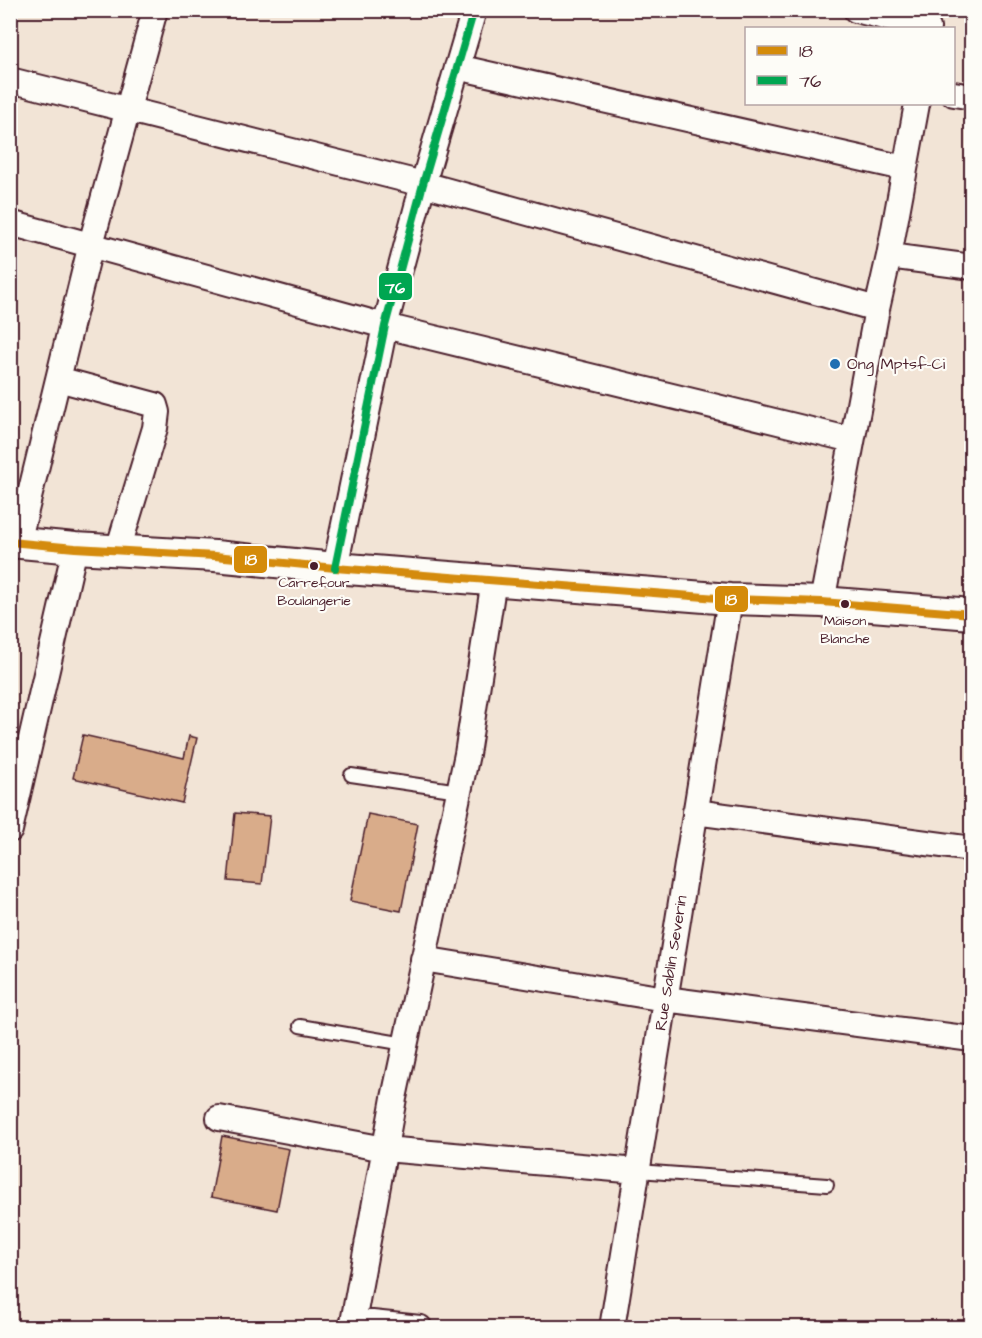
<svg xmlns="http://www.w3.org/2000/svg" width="982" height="1338" font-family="'Architects Daughter',sans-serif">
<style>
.building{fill:#d9ac8a;stroke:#4a1f2b;stroke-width:1.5}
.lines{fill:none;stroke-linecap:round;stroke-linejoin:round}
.service-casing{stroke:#4a1f2b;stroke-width:16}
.minor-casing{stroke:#4a1f2b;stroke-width:28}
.tertiary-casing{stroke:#4a1f2b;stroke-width:34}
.service{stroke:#fdfcf7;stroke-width:12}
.minor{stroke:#fdfcf7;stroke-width:24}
.tertiary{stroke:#fdfcf7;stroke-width:30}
.bus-1-casing{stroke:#fdfcf7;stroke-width:12}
.bus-2-casing{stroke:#fdfcf7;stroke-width:12}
.bus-1{stroke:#d48b09;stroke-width:8}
.bus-2{stroke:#00a651;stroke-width:8}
.poi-dot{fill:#1f6fb2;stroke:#fdfcf7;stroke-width:2}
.bus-dot{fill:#4a1f2b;stroke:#fdfcf7;stroke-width:2}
.labels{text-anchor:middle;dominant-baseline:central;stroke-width:4.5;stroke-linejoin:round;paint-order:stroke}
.bus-label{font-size:14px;fill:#4a1f2b;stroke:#fdfcf7}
.poi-label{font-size:16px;fill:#4a1f2b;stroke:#fdfcf7;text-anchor:start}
.street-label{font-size:16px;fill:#4a1f2b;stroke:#fdfcf7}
.line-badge{stroke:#fdfcf7;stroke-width:2}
.badge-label{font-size:16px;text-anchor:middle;font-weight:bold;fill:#fff}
</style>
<rect width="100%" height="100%" fill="#f2e4d6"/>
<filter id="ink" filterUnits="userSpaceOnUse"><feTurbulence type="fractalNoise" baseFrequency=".0167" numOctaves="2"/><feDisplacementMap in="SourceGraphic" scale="12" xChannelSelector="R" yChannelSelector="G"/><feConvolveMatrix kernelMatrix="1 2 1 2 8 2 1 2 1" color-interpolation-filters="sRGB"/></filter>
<g filter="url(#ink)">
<path class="building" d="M83,735L184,758L189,736L197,738L182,803L73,778Z
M235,813L270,816L262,884L228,881Z
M368,814L418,824L401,911L350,901Z
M222,1136L289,1149L277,1210L211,1197Z"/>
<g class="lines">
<g class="service-casing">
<path id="service" d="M351,775L459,791
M300,1026L405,1044
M638,1171L827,1185"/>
</g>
<g class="minor-casing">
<path id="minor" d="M856,10L928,28
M457,67L904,168
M10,80L423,184L877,309
M954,94L972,97
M10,223L385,326L852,440
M889,256L972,267
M58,379L155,405L157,412L155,428L118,550
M18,543L91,244L155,10
M335,568L385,326L423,184L474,10
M822,602L877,309L889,256L917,104
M695,812L972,849
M10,830L75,548
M423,959L665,999L972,1039
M219,1118L385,1149L638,1171
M353,1321L420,1328
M352,1328L394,1098L467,754L494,580
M612,1328L730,599"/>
</g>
<g class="tertiary-casing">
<path id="tertiary" d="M10,542L75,548L215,556L335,568L730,599L822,602L972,614"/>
</g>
<use href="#service" class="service"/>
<use href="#minor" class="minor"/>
<use href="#tertiary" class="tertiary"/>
<g class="bus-1-casing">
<path id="bus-1" d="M10,542L75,548L215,556L335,568L730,599L822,602L972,614"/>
</g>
<g class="bus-2-casing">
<path id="bus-2" d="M335,568L385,326L423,184L474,10"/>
</g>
<use href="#bus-1" class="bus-1"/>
<use href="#bus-2" class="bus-2"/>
</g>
</g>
<circle class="poi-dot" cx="835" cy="364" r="6"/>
<g class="bus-dot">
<circle cx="314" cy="566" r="5"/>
<circle cx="845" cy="604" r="5"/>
</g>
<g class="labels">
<g class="bus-label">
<text x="314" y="583">Carrefour<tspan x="314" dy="18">Boulangerie</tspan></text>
<text x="845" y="621">Maison<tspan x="845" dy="18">Blanche</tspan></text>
</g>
<g class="poi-label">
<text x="847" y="364">Ong Mptsf-Ci</text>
</g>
<g class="street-label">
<text transform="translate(671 963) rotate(-81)">Rue Sablin Severin</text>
</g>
</g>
<g class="line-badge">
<rect x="378" y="272" width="35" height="29" rx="6" fill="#00a651"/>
<rect x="233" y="545" width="35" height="29" rx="6" fill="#d48b09"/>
<rect x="714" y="585" width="35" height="28" rx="6" fill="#d48b09"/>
</g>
<g class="badge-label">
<text x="395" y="293">76</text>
<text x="251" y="565">18</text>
<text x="731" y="605">18</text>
</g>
<rect width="982" height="1338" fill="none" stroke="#fdfcf7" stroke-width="36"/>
<rect x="18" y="18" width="946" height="1302" fill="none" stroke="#4a1f2b" stroke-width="2" filter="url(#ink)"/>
<rect x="745" y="27" width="210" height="78" fill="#fdfcf7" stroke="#b5a4a5" stroke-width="1.5"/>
<rect x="757" y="46" width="30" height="9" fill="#d48b09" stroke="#b5a4a5" stroke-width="1.5"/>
<text x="799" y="57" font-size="18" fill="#4a1f2b">18</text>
<rect x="757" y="76" width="30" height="9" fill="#00a651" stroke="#b5a4a5" stroke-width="1.5"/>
<text x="799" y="87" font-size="18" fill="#4a1f2b">76</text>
</svg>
